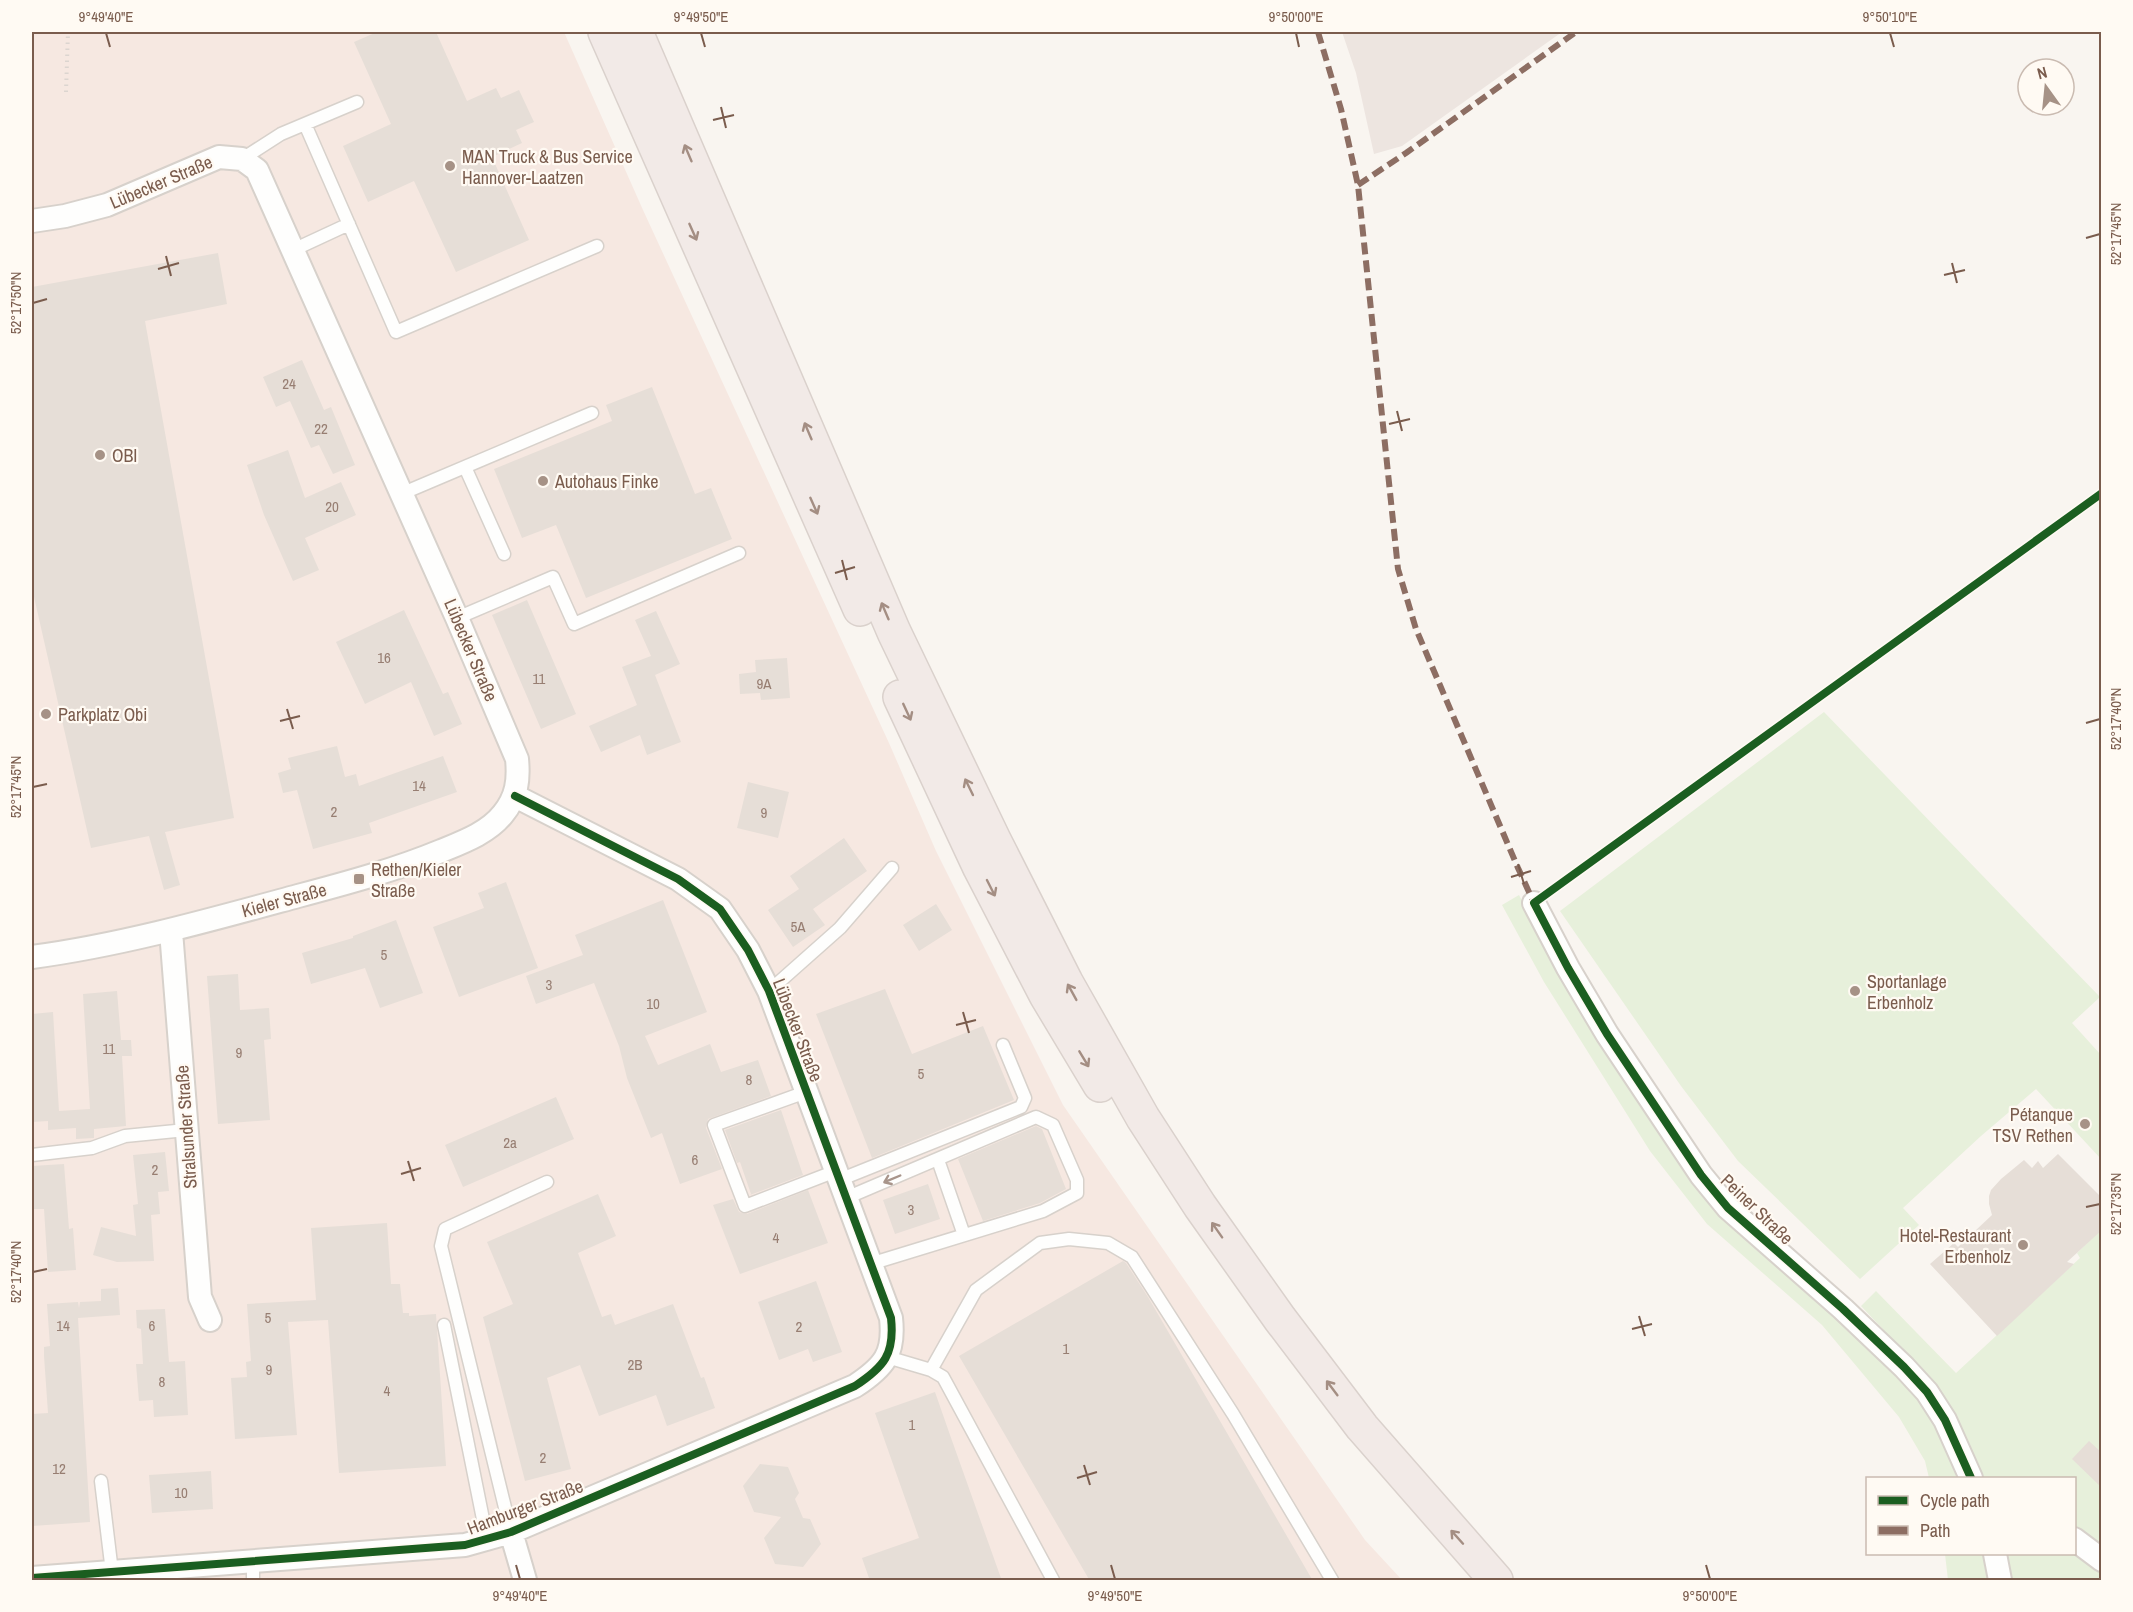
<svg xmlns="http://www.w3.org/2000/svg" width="2133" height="1612" font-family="'Archivo Narrow',sans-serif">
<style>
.commercial{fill:#f6e8e1}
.industrial{fill:#ede5e0}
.green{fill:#e7f0db}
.building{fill:#e6ded7}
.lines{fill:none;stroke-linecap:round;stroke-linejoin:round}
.lane-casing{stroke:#d7d1cb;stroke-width:15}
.street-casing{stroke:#d7d1cb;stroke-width:26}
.highway-casing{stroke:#dad1cc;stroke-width:36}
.path{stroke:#dcd5d0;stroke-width:4;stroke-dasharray:1.5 4.5;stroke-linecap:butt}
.lane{stroke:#fefefd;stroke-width:12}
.street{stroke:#fefefd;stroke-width:22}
.highway{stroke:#f2eae7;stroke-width:33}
.quiet{stroke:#8d6e63;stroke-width:6;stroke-dasharray:12 6;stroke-linecap:butt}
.cycleway-casing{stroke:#fffaf3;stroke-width:11}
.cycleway{stroke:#1b5e20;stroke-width:8}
.oneway{stroke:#a48e83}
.oneway2{stroke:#a8958b}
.ticks{fill:none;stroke:#7a5c4d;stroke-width:2}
.poi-dot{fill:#a69286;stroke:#fffaf3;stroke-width:2}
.labels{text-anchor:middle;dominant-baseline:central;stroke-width:4.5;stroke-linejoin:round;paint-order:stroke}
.number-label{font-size:15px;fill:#977e72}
.poi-label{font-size:18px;fill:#7a5c4d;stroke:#fffaf3;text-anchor:start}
.street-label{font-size:18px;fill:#7a5c4d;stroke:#fffaf3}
.neatline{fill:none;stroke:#7a5c4d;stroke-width:2}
.ticks-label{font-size:15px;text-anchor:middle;fill:#7a5c4d}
</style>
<rect width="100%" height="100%" fill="#f9f5f0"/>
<path class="commercial" d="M32,32H564L643,210L889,743L936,851L1063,1105L1365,1540L1402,1580H32Z"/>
<path class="industrial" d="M1342,32H1562L1402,146L1374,154L1356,73Z"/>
<path class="green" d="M1824,712L2100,997L2072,1023L2101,1055V1159L2036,1089L1981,1136L1903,1208L1919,1225L1860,1279L1738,1161L1681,1086L1560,911Z
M1519,895L1560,972L1655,1127L1818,1299L1920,1400L1938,1388L1861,1306L1876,1291L1956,1373L2080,1258L2077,1253L2101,1230V1580H1948L1945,1554H2074V1478H1929L1925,1461L1899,1417L1822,1325L1707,1224L1650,1151L1544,982L1502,905Z"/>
<path class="building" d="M377,32H436L467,101L496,88L501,98L519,90L534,122L516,130L522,143L492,157L529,240L456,272L414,181L368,202L343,146L391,124L354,42Z
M218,253L227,304L145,321L234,818L165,832L180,885L164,890L149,836L91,848L32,588V287Z
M302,360L324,410L331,407L355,465L333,474L319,445L311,448L290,401L276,407L263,377Z
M652,387L695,494L711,488L732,539L586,598L556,525L522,538L494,469L612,421L606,405Z
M288,450L305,498L341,482L356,515L305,538L319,570L293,581L264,515L247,465Z
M527,600L576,714L541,729L492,615Z
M404,610L443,694L448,692L462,724L434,736L411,682L365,704L336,642Z
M656,611L680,664L655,675L681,742L647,755L640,735L601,752L589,726L637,705L622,667L651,656L635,620Z
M787,658L790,698L761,700L760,693L740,694L739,674L756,672L755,660Z
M337,746L345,777L356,774L359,786L443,756L457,792L369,823L372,833L313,849L297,790L283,793L278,773L291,769L288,758Z
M748,782L789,792L778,838L737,828Z
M844,838L867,871L813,909L825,925L793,947L768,910L799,889L790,876Z
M506,882L538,968L459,997L433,927L484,908L478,893Z
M663,900L707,1012L645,1036L658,1065L710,1044L721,1072L758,1060L771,1096L708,1119L706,1128L722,1169L680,1184L662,1133L651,1138L627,1078L619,1046L594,983L536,1004L526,976L583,955L575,935Z
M936,904L952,930L919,951L903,925Z
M396,920L423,993L380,1008L365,968L311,984L302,953L353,938V936Z
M238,974L240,1010L269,1008L271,1039L264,1040L270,1120L218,1124L207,976Z
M885,989L912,1054L983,1026L1014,1100L872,1158L816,1014Z
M117,991L121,1040H131L132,1056H122L126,1126L94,1129V1138L76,1139V1128L48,1130V1121L32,1122V1014L53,1012L59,1111L90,1109L83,994Z
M556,1097L574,1139L463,1187L445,1145Z
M781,1110L803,1175L750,1195L751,1194L740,1162L737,1163L725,1130Z
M1036,1126L1042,1129L1066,1189L1040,1203L983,1221L958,1159Z
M165,1152L169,1191L158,1192L160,1214L151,1215L154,1261L117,1262L93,1255L101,1227L136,1236L133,1205L138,1204L133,1155Z
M2058,1154L2102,1198V1230L2067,1262L2074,1264L1997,1336L1930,1264L1954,1243L1958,1247L1992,1215L1989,1204V1196L1991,1190L2001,1179L2024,1160L2032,1168L2038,1161L2043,1168Z
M64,1164L69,1229L73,1228L76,1270L48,1272L44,1209H32V1166Z
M928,1184L940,1219L895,1234L883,1200Z
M808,1190L828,1243L740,1274L713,1205L733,1199L739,1212L747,1214Z
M598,1194L616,1236L578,1253L602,1317L611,1314L615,1325L673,1304L701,1378L704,1377L715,1408L667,1426L656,1395L599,1416L580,1365L547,1378L571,1469L525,1481L483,1317L513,1304L487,1242Z
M387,1223L391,1284H400L403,1313H409V1316L436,1314L446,1466L339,1473L328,1320L288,1322L297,1435L235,1439L231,1378L247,1377L246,1362L251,1361L247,1304L316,1300L311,1228Z
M1123,1261L1126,1263L1148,1297L1313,1581H1090L959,1356Z
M816,1281L842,1352L813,1362L808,1349L779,1360L758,1302Z
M118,1288L120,1315L78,1318L90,1522L32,1526V1414L48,1413L44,1356V1347L50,1346L47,1304L78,1302L79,1308L80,1302L101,1301V1289Z
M165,1309L169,1362L185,1361L188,1415L154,1417L153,1400L139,1401L136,1364H143L141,1329L137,1328L136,1310Z
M935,1392L950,1435L1002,1581H870L862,1558L919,1538L875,1413Z
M2089,1441L2102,1453V1488L2072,1459Z
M760,1464L788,1467L799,1493L795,1499L803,1518L810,1519L821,1544L803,1567L775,1564L764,1538L781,1517L754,1512L743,1486Z
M211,1471L213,1509L152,1513L149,1475Z"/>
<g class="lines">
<g class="lane-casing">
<path id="lane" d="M305,124L396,332L597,246
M242,159L281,134L357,102
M293,250L349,224
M465,467L504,554
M401,494L592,413
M457,618L553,577L574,624L739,553
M769,991L840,928L892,868
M806,1092L714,1125L745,1206L836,1171
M32,1155L92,1148L125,1136L186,1130
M938,1160L964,1235
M839,1180L1021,1107L1025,1098L1003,1045
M846,1198L1036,1117L1053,1125L1077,1180V1193L1043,1211L870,1264
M444,1325L487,1539
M887,1357L931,1370L943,1377L1053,1580
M931,1370L976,1290L1040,1243L1069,1239L1108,1243L1132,1257L1233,1414L1332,1580
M101,1481L112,1572
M511,1532L441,1246L445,1229L547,1182
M253,1562V1580"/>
</g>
<g class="street-casing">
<path id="street" d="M32,221L65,216L107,205L219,157L242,159L257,170L457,618L517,759C519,780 517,797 503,814C488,833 463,842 441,851C395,870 347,883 298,896C210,920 122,945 32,957
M1534,903L1568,968L1607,1034L1701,1175L1728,1208L1843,1309L1904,1367L1927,1392L1945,1420L1971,1478
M171,931L200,1297L210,1320
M511,1532L525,1580
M2074,1539L2102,1560
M1995,1554L2000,1580
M32,1578L465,1545L511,1532L855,1386C884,1367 895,1354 891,1318L769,991L748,950L720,909L678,879L515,796"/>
</g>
<g class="highway-casing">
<path id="highway" d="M605,32L860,609
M636,32L894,632L994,840L1066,982L1143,1118L1200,1206L1280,1319L1362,1427L1496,1580
M900,697L980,868L1046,995L1100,1085"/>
</g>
<path class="path" d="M66,92L68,32"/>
<use href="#lane" class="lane"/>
<use href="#street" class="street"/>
<use href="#highway" class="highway"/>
<path class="quiet" d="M1318,32L1341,109L1358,185L1398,569L1416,629L1518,868L1534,903L1538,901
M1358,185L1406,153L1576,32"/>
<g class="cycleway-casing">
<path id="cycleway" d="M1971,1478L1945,1420L1927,1392L1904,1367L1843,1309L1728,1208L1701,1175L1607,1034L1568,968L1534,903L2102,493
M32,1578L465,1545L511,1532L855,1386C884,1367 895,1354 891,1318L769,991L748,950L720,909L678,879L515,796"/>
</g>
<use href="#cycleway" class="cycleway"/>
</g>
<defs><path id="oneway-shaft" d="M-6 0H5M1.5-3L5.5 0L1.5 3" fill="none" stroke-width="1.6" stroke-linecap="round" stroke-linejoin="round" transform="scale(1.5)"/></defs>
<g class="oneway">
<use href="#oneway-shaft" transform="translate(688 153) rotate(-113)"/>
<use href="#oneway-shaft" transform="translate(693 232) rotate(66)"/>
<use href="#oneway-shaft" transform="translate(808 431) rotate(-113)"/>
<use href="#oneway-shaft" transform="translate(814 506) rotate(66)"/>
<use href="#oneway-shaft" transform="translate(885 611) rotate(-113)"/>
<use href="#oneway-shaft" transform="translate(907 712) rotate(65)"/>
<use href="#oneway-shaft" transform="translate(969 787) rotate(-116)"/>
<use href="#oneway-shaft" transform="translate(991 888) rotate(63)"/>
<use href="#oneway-shaft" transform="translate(1072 992) rotate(-119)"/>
<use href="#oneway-shaft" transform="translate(1084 1059) rotate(59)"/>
<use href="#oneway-shaft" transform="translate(1217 1230) rotate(-125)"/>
<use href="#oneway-shaft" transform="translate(1332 1388) rotate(-127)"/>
<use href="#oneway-shaft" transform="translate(1457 1537) rotate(-132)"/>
</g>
<use class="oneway2" href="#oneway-shaft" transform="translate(892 1179) rotate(157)"/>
<path class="ticks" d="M106,33L110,47M701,33L705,47M1296,33L1299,47M1890,33L1894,47M721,107L726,128M713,120L734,115M2086,238L2100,234M166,256L171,276M1952,263L1957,283M158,269L179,263M1944,275L1965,270M33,303L47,299M1397,411L1402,431M1389,424L1410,419M842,560L847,580M835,573L855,567M287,709L293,729M280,721L300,716M2086,723L2100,719M33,787L47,784M1518,864L1524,884M1511,877L1531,871M963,1012L969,1033M956,1025L976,1020M408,1161L414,1181M401,1174L421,1168M2086,1207L2100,1204M33,1272L47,1269M1639,1316L1645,1336M1632,1329L1652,1324M1084,1465L1090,1485M1077,1478L1097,1472M516,1565L520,1579M1111,1565L1115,1579M1706,1565L1710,1579"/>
<g class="poi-dot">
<circle cx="450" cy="166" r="6"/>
<circle cx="100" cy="455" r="6"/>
<circle cx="543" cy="481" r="6"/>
<circle cx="46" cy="714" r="6"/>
<rect x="353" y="873" width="12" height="12" rx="3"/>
<circle cx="1855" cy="991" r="6"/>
<circle cx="2085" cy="1124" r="6"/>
<circle cx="2023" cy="1245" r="6"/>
</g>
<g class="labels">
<g class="number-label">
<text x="289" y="383">24</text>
<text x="321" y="428">22</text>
<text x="332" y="506">20</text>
<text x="384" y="657">16</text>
<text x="539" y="678">11</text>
<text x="764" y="683">9A</text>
<text x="419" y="785">14</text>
<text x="334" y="811">2</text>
<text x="764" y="812">9</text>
<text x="798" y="926">5A</text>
<text x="384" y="954">5</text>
<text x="549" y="984">3</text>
<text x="653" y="1003">10</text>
<text x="109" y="1048">11</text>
<text x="239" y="1052">9</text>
<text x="921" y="1073">5</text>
<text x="749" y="1079">8</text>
<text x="510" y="1142">2a</text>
<text x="695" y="1159">6</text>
<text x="155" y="1169">2</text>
<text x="911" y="1209">3</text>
<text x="776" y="1237">4</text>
<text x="268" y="1317">5</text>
<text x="63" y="1325">14</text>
<text x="152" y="1325">6</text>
<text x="799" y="1326">2</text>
<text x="1066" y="1348">1</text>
<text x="635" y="1364">2B</text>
<text x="269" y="1369">9</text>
<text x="162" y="1381">8</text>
<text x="387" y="1390">4</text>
<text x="912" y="1424">1</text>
<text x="543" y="1457">2</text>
<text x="59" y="1468">12</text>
<text x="181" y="1492">10</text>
</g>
<g class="poi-label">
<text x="462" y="156">MAN Truck &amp; Bus Service<tspan x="462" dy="21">Hannover-Laatzen</tspan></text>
<text x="112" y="455">OBI</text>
<text x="555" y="481">Autohaus Finke</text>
<text x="58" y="714">Parkplatz Obi</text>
<text x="371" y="869">Rethen/Kieler<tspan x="371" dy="21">Straße</tspan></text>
<text x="1867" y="981">Sportanlage<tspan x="1867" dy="21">Erbenholz</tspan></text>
<text x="2073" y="1114" text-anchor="end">Pétanque<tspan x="2073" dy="21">TSV Rethen</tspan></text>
<text x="2011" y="1235" text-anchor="end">Hotel-Restaurant<tspan x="2011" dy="21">Erbenholz</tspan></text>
</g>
<g class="street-label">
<text transform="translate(161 182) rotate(-23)">Lübecker Straße</text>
<text transform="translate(471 650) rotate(67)">Lübecker Straße</text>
<text transform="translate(284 900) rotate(-15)">Kieler Straße</text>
<text transform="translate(798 1030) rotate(69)">Lübecker Straße</text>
<text transform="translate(186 1127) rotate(-94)">Stralsunder Straße</text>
<text transform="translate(1757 1209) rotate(44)">Peiner Straße</text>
<text transform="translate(525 1507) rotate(-21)">Hamburger Straße</text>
</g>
</g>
<rect width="2133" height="1612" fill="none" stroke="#fffaf3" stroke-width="66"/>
<rect x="1866" y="1477" width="210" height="78" fill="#fffaf3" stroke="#cabbb1" stroke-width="1.5"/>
<rect x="1878" y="1496" width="30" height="9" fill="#1b5e20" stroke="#cabbb1" stroke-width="1.5"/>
<text x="1920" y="1507" font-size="18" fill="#7a5c4d">Cycle path</text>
<rect x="1878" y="1526" width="30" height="9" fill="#8d6e63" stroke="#cabbb1" stroke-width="1.5"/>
<text x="1920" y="1537" font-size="18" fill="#7a5c4d">Path</text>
<g transform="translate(2046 87) rotate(345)"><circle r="28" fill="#fffaf3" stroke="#cabbb1" stroke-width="1.5"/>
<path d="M0-4.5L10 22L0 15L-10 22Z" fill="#a69286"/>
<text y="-9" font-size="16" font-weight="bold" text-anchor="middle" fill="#7a5c4d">N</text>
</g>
<rect x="33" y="33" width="2067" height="1546" class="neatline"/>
<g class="ticks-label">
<text x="106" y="22">9°49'40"E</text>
<text x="701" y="22">9°49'50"E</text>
<text x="1296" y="22">9°50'00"E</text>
<text x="1890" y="22">9°50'10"E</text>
<text transform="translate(2116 234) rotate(-90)" y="5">52°17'45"N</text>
<text transform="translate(16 303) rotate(-90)" y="5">52°17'50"N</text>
<text transform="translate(2116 719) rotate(-90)" y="5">52°17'40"N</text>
<text transform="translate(16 787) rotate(-90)" y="5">52°17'45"N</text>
<text transform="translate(2116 1204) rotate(-90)" y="5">52°17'35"N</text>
<text transform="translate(16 1272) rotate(-90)" y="5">52°17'40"N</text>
<text x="520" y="1601">9°49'40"E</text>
<text x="1115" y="1601">9°49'50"E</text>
<text x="1710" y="1601">9°50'00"E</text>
</g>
</svg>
